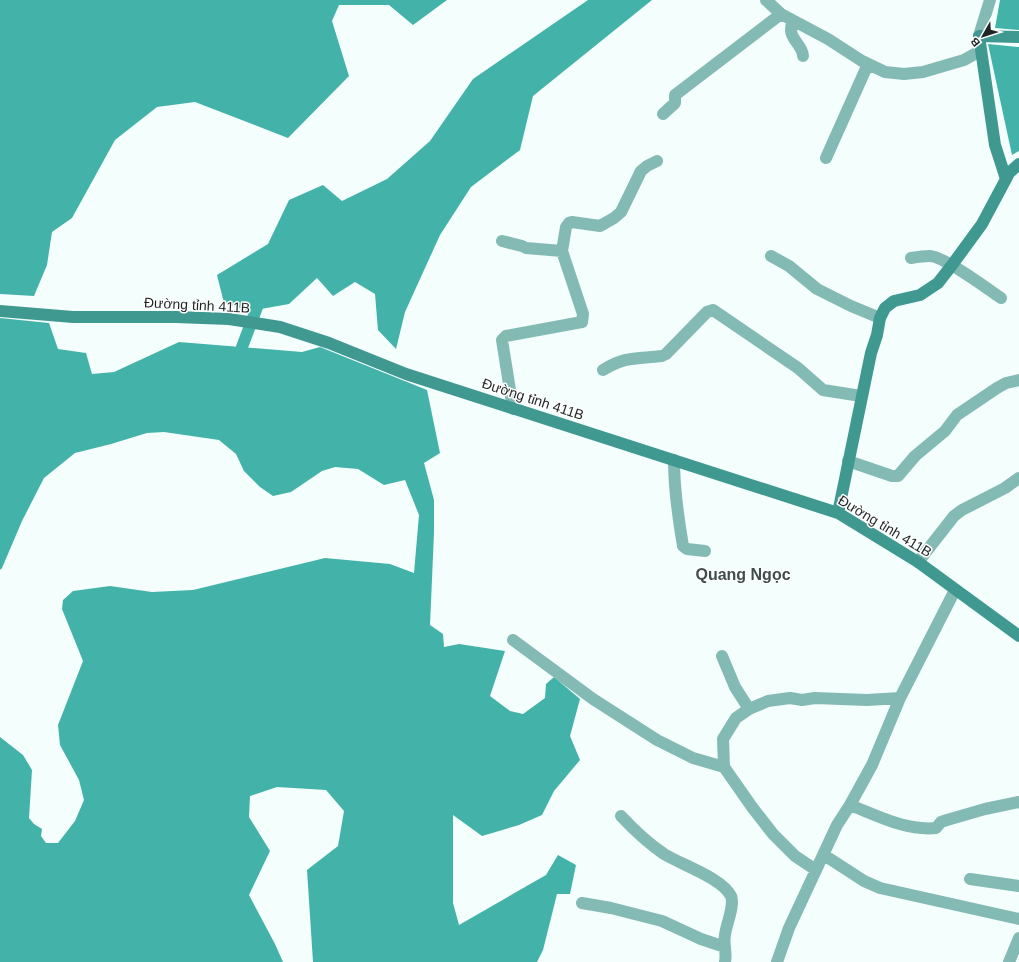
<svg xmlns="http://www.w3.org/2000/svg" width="1019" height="962" font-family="Arial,sans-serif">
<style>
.water{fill:#43b3a9}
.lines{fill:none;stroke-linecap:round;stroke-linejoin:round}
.canal{stroke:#43b3a9;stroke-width:12}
.street{stroke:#84bab4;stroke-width:12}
.secondary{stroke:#3f9991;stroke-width:12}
.labels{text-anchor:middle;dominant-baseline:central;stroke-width:3;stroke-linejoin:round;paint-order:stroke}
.street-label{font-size:14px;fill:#1f2525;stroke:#fff}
.quarter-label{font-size:16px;font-weight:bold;fill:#3f4e4c;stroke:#fff}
</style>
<rect width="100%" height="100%" fill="#f4fefd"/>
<path class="water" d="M0,0H447L413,25L389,5H339L332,21L349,76L288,138L195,102L157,107L115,140L72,218L52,232L47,265L34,296L0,294Z
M588,0H652L533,96L520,150L471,187L440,235L405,312L396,349L378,330L375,294L355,282L333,296L317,278L289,304L249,311L224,303L217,275L268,244L289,200L323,185L342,201L387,179L430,141L473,79Z
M1000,0H1019V30L995,28Z
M988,44L1019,47V151L1012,155Z
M0,318L49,323L58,349L86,353L92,374L114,372L179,342L302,352L320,347L427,390L440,453L424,463L434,500V533L430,625L443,634L444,647L459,644L505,651L490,696L510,711L523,714L545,698L546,684L554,677L580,699L570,736L580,760L554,791L542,815L519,825L482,836L453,815V903L459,925L546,875L558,855L576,865L570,894H557L543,950L537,962H313L307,870L338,846L344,811L326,790L277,787L250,796L249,817L270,851L249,895L275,944L283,962H0V737L23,755L32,770L29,818L34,824L42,829L41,836L46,843H58L75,821L84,800L79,780L60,745L58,725L83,661L62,609L63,600L73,591L110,586L152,592L193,590L325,558L390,564L414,573L419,515L405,480L384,485L358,469L335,467L322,471L291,492L273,496L260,487L244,471L236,454L219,440L164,432L147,433L111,444L75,453L44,478L22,521L2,568L0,570Z"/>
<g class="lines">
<path class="canal" d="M242,347L262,294"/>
<path class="street" d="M766,0L781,14L828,39L862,61L885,72L904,74L923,72L964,60L980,51
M793,21C792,23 791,27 791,30C791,40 803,46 803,56
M979,36L990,0
M663,114L675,103V95L781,14
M826,158L868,64
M502,241L522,246L526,248L562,251
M771,256L789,266L817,289L851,306L880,318
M911,258C917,257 924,256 930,256C943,256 988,289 1001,298
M603,370C625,356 637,359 662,356L666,354L707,312L713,310L798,368L823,390L861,396
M513,409L502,340L506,336L582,322L583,314L562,251L566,227L569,223L572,222L600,226L614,218L621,212L641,171L647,166L657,161
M674,460C674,490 678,517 683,546L687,549L705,551
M848,461L892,476H898L915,456L945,431L957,415L997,388L1006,383L1019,380
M918,562L954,516L962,510L1005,488L1019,478
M513,640L593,699L657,740L693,758L724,767
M722,656L735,687L749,709
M850,805C878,816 906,831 936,828L941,822L947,820L985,809L1019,802
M621,816C634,830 648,843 664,854C682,865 722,878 731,896C735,905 726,925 725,935C723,944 727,953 725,962
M824,855L864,881L880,888L1019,919
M816,870L795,856L773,834L752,807L724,767L723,739L736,718L749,709L768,701L790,698L802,700L815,698L867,700L900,698
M970,879L1019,886
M582,903L611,908L662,921L701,939L725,947
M777,962L789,928L837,825L850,805L872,765L900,698L955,590
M1009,962L1019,938"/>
<path class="secondary" d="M1019,37L979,36L995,145L1006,179L1009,173L1019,164
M0,311L73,317H176L229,319L280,327L329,343L406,374L838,513L918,562L1019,636
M838,513L871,353L877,335L880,318L885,308L894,301L920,295L938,283L952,265L982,224L1006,179"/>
</g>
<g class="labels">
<g class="street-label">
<text transform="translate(197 305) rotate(3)">Đường tỉnh 411B</text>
<text transform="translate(533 399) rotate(18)">Đường tỉnh 411B</text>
<text transform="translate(885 526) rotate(31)">Đường tỉnh 411B</text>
</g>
<g class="quarter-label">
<text x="743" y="574">Quang Ngọc</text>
</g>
</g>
<g transform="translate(983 36) rotate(231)" stroke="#ffffff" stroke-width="3" paint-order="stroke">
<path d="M0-3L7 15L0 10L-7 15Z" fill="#1f2525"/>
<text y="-6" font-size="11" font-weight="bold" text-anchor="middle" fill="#1f2525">B</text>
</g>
</svg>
